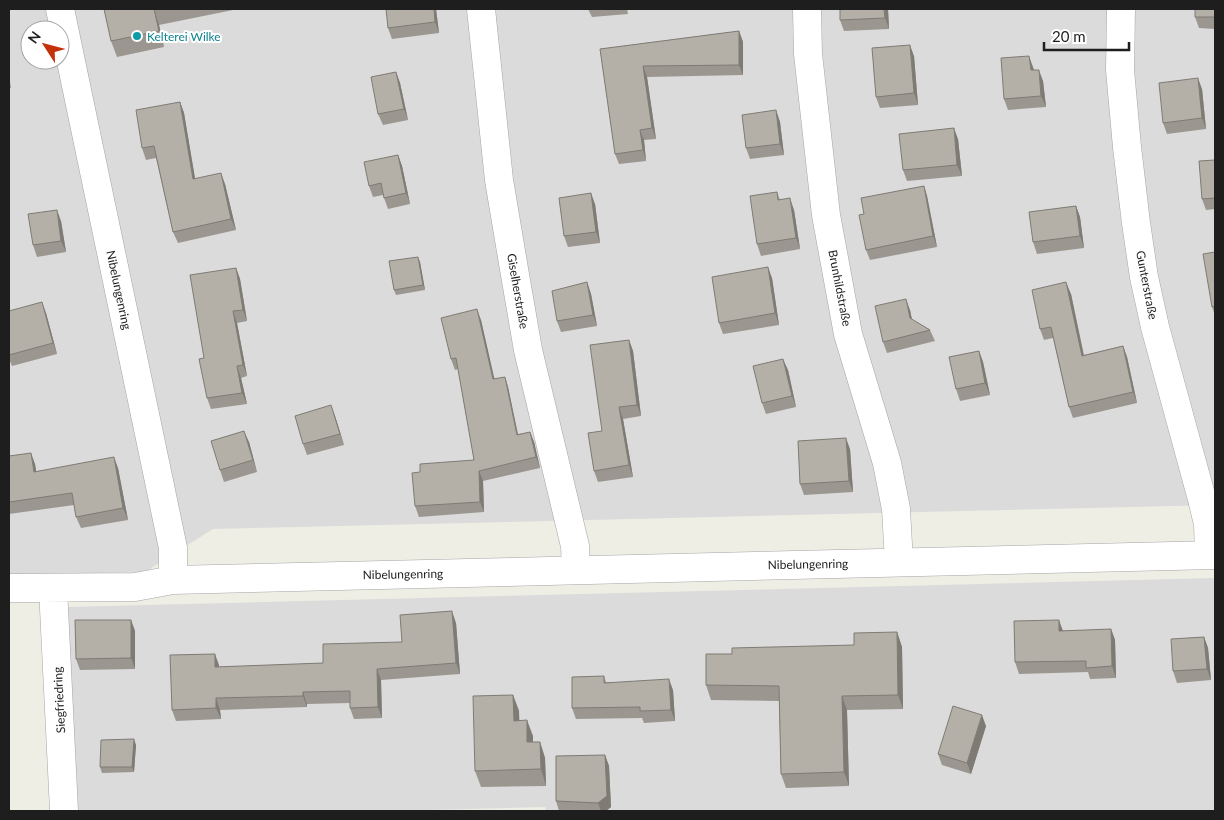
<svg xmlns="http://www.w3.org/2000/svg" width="1224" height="820" font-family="Lato,sans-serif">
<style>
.residential{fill:#dcdbdb;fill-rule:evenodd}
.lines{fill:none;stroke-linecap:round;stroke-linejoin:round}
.minor-casing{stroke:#a5a5a5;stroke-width:29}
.minor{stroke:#fff;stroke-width:28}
.wall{fill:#9b9790}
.shaded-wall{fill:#7e7b75}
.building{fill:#b4b0a7;stroke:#7e7b75}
.culture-dot{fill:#0f9aa8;stroke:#fff;stroke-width:2}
.labels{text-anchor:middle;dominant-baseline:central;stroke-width:4;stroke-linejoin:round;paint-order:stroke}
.culture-label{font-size:12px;fill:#0d838f;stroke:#fff;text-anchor:start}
.street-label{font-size:12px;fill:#1e1e1e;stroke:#fff}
</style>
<rect width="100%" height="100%" fill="#efeee5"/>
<path class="residential" d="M9,9H1215V505L213,529L145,572L9,575ZM30,30H60V60H30Z
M1215,578V811H546L545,807L390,811H74L66,607Z"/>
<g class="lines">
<g class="minor-casing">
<path id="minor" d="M60,9L173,548V580
M481,9L499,180L514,269L528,350L575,546L576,570
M807,9L808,54L826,215L848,334L887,463L896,509L899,562
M1121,9L1120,70L1127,147L1136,223L1144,277L1155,327L1202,499L1208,524L1209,555
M9,588L135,587L173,580L1215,555
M53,588L64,811"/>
</g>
<use href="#minor" class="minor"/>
</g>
<path class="wall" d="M104,9H238L159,25L164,47L117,57L111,41Z
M436,9L439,33L392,39L388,28Z
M588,9H627L628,14L592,17Z
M888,9L889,29L844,31L840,20Z
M1215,9V29L1199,28L1195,17Z
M739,31L743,42V75L647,77L656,139L644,140L646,161L619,164L615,154L600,49Z
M914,56L918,105L880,108L876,97Z
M1033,67L1034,70L1043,81L1046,107L1008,110L1004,99Z
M396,72L400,83L408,120L383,125L378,114Z
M9,76L11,88H9Z
M1202,89L1206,129L1167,134L1163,123Z
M180,102L184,113L195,179L225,184L236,230L178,243L173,232L156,158L146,160L142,148Z
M776,110L780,122L784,155L750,159L746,148Z
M958,139L962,176L907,181L903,170Z
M398,155L402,166L410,204L388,209L383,195L373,197L369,186Z
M1215,160V209L1206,210L1202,199Z
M924,186L927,196L937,247L870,260L866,250L864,214Z
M777,192L780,200L794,210L800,249L761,256L757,244Z
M595,204L600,243L568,247L564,236Z
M1076,206L1080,217L1084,248L1037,254L1033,242Z
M61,221L66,252L37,257L33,245Z
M1215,252V315L1212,307Z
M420,262L425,290L396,295L394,290Z
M236,268L240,279L247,321L237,323L247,376L241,378L247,404L211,409L207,398L204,358Z
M772,278L779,325L723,334L719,323Z
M587,282L591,294L597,326L561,332L557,321Z
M1071,294L1084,355L1123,346L1127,357L1137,403L1073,418L1069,407L1053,338L1044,340L1040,329Z
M910,310L912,320L930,330L935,341L887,353L883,342Z
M9,311L46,313L57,354L12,366L9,359Z
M481,320L494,379L505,377L508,387L518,434L530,432L534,442L540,468L483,481L484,512L419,517L415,506L474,460L458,369L455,370L451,359Z
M629,340L633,351L641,416L623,419L633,477L598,482L594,471L602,431Z
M979,351L983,362L990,395L960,401L956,389Z
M788,370L796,407L766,414L762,403Z
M335,416L344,445L307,455L303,444Z
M249,442L257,472L224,482L220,470Z
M850,449L853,492L804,495L800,484Z
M9,456L35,464L36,471L118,468L128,520L81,528L76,517L74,505L9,514Z
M131,620L135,631V669L80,670L76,659Z
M456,623L460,674L381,680L382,718L354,719L350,708V703L307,704V707L220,710L221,719L176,721L172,710L219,665V667L323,663L402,642Z
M1111,629L1115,640L1116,678L1090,679L1088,672L1019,674L1015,662L1063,631Z
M897,632L902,647L903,709L847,710L849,786L786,788L781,774L779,701L711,700L706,685L732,654L854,645Z
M1204,637L1208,648L1211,680L1177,683L1173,671Z
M604,676L606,682L673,690L675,721L644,723L642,718L576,719L572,708Z
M513,695L519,711V721L533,736V742H540L545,758L546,786L481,787L475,771Z
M986,726L971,774L942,765L938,754Z
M136,745L134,772L102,773L100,767Z
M605,755L609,766L611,807L606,811H559L556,801Z"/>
<path class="shaded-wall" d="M154,9L159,25L164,47L159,31Z
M434,9H436L439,33L435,22Z
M884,9H888L889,29L885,18Z
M739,31L743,42V75L739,65Z
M910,45L914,56L918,105L914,93Z
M1029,56L1033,67L1035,82L1031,70Z
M643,66L647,77L656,139L652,128Z
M1039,70L1043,81L1046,107L1041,96Z
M396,72L400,83L408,120L404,109Z
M1198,78L1202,89L1206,129L1202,118Z
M180,102L184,113L197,190L193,179Z
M776,110L780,122L784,155L780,144Z
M954,128L958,139L962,176L957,165Z
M640,130L644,140L646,161L643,150Z
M398,155L402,166L410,204L406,193Z
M221,173L225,184L236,230L231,219Z
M924,186L927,196L937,247L933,236Z
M591,193L595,204L600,243L596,232Z
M790,198L794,210L800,249L796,238Z
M1076,206L1080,217L1084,248L1080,236Z
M57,210L61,221L66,252L61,241Z
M418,257L420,262L425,290L423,285Z
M768,267L772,278L779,325L775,313Z
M236,268L240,279L247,321L243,310Z
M587,282L591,294L597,326L593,315Z
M1066,282L1071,294L1086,367L1082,356Z
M906,299L910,310L914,330L910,318Z
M42,302L46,313L57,354L53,343Z
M477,309L481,320L497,390L493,379Z
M233,311L237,323L247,376L243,365Z
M629,340L633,351L641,416L637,405Z
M1123,346L1127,357L1137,403L1133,392Z
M979,351L983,362L990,395L985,383Z
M783,359L788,370L796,407L792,396Z
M237,366L241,378L247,404L242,393Z
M505,377L508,387L520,445L517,435Z
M331,405L335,416L344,445L340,434Z
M619,407L623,419L633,477L629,465Z
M244,431L249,442L257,472L253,460Z
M530,432L534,442L540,468L536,457Z
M846,438L850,449L853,492L849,481Z
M31,453L35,464L38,483L34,472Z
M114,457L118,468L128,520L123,508Z
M479,471L483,481L484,512L480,502Z
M452,611L456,623L460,674L456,663Z
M131,620L135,631V669L131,658Z
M1059,620L1063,631H1059Z
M1111,629L1115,640L1116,678L1112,666Z
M897,632L902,647L903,709L898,695Z
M1204,637L1208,648L1211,680L1207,669Z
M215,654L219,665V678L215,667Z
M377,669L381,680L382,718L378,707Z
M669,679L673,690L675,721L671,710Z
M303,692L307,704V707L303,696Z
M513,695L519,711L520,737L514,721Z
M842,696L847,710L849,786L844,772Z
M216,698L220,710L221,719L216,708Z
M982,715L986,726L971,774L967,763Z
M527,720L533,736V758L527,742Z
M134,739L136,745L134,772L132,767Z
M540,742L545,758L546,786L541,769Z
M605,755L609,766L611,807L606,811H601L598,803Z"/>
<path class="building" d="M104,9H156H154L159,31L111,41Z
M386,9H434L435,22L388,28Z
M840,9H884L885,18L840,20Z
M1195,9H1215V17H1195Z
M739,31V65L643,66L652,128L640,130L643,150L615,154L600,49Z
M910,45L914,93L876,97L872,48Z
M1029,56L1031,70H1039L1041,96L1004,99L1001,58Z
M396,72L404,109L378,114L371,77Z
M1198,78L1202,118L1163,123L1159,83Z
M180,102L193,179L221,173L231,219L173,232L154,146L142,148L136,110Z
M776,110L780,144L746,148L742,115Z
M954,128L957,165L903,170L899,134Z
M398,155L406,193L384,198L381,183L369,186L364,162Z
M1215,160V198L1202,199L1199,161Z
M924,186L933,236L866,250L859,215L864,214L861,198Z
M777,192L778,200L790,198L796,238L757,244L750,196Z
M591,193L596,232L564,236L559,198Z
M1076,206L1080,236L1033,242L1029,212Z
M57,210L61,241L33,245L28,214Z
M1215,252V306L1212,307L1203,254Z
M418,257L423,285L394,290L389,261Z
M768,267L775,313L719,323L712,277Z
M236,268L243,310L233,311L243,365L237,366L242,393L207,398L199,359L204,358L190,275Z
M587,282L593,315L557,321L552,291Z
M1066,282L1082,356L1123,346L1133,392L1069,407L1051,327L1040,329L1032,290Z
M906,299L910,318L930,330L883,342L875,306Z
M42,302L53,343L9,355V311Z
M477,309L493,379L505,377L517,435L530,432L536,457L479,471L480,502L415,506L412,473L420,472V464L474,460L456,358L451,359L441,318Z
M629,340L637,405L619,407L629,465L594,471L588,433L602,431L590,345Z
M979,351L985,383L956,389L949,357Z
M783,359L792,396L762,403L753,366Z
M331,405L340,434L303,444L295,416Z
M244,431L253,460L220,470L211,441Z
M846,438L849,481L800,484L798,441Z
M31,453L34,472L114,457L123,508L76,517L72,493L9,502V456Z
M452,611L456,663L377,669L378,707L350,708V691L303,692V696L216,698V708L172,710L170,655L215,654V667L323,663V644L402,642L400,615Z
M75,620H131V658L76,659Z
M1059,620V631L1111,629L1112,666L1086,668V661L1015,662L1014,621Z
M897,632L898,695L842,696L844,772L781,774L779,686L706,685V654H732V648L854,645V633Z
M1204,637L1207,669L1173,671L1171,639Z
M604,676V683L669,679L671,710L640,711V707L572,708V677Z
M513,695L514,721L527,720V742H540L541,769L475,771L473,696Z
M953,706L982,715L967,763L938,754Z
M134,739L132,767H100L101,740Z
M605,755L607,796L598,803L556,801V756Z"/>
<circle class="culture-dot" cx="137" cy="36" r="5"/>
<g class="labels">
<g class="culture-label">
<text x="147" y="36">Kelterei Wilke</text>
</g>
<g class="street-label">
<text transform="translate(1147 285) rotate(79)">Gunterstraße</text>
<text transform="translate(840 288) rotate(79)">Brunhildstraße</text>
<text transform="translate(119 290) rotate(78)">Nibelungenring</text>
<text transform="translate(518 291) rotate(80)">Giselherstraße</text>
<text transform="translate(808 564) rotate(-1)">Nibelungenring</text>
<text transform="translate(403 574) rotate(-1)">Nibelungenring</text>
<text transform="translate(59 700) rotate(-93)">Siegfriedring</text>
</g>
</g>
<rect width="1224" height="820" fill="none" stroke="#1e1e1e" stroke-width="20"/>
<g transform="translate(45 45) rotate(306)"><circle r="24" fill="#ffffff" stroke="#a5a5a5"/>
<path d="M0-4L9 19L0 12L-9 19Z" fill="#c33209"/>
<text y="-8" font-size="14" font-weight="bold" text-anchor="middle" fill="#1e1e1e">N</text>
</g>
<path d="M1044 42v8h85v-8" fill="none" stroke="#1e1e1e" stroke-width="2.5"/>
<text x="1052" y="42" font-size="15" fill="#1e1e1e" stroke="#ffffff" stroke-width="4" paint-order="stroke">20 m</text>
</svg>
